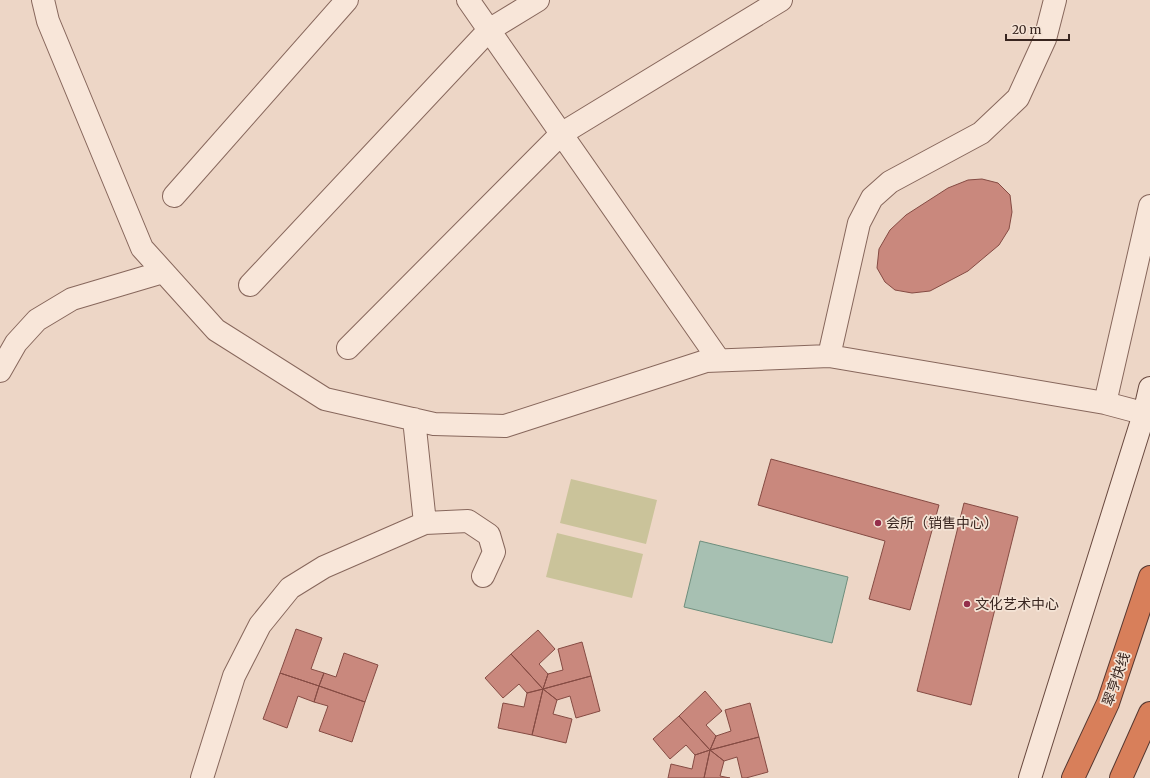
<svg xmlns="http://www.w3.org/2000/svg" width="1150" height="778" font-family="Merriweather,'Noto Sans SC',serif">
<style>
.green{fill:#cac39a}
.water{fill:#a7c0b2;stroke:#6e8e7d}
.building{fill:#c9887d;stroke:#854b43}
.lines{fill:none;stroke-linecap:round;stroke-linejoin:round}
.street-casing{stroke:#87675c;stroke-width:24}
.secondary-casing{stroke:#69493f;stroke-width:24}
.highway-casing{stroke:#553730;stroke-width:24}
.street{stroke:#f8e6d9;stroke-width:22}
.secondary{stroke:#f8e6d9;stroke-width:22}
.highway{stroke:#d87f5a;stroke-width:22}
.poi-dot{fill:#942e4b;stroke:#f4e3d5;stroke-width:1.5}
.labels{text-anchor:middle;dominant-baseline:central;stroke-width:3.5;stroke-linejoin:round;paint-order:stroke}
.poi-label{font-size:14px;fill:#38251f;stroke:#f4e3d5;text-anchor:start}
.street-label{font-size:14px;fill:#38251f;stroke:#f4e3d5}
</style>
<rect width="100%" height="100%" fill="#edd6c6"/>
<path class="green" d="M571,479L657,500L646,544L560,523Z
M557,533L643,554L632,598L546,577Z"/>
<path class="water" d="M700,541L848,577L832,643L684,607Z"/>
<path class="building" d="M982,179L998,183L1010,195L1012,212L1009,229L999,245L968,271L930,291L912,293L895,290L885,282L877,268L879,249L890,230L906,215L948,188L968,180Z
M771,459L939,505L910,610L869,599L885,541L758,505Z
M964,503L1018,517L971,705L917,691Z
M296,629L322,638L311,669L324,673L319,686L280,673Z
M538,630L555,649L539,664L548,674L543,689L511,654Z
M582,642L591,676L543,689L548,674L563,670L558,649Z
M344,653L378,665L365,702L319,686L324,673L336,677Z
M511,654L543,689L527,693L519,684L503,698L485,678Z
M280,673L319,686L314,702L298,696L287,728L263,719Z
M591,676L600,711L576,718L570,696L557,700L543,689Z
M319,686L365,702L352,742L319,731L328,706L314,702Z
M543,689L532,735L498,728L503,703L524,707L527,693Z
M543,689L557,700L553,714L572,719L566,743L532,735Z
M705,691L722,711L706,725L716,736L710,750L679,716Z
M750,703L759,737L710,750L716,736L731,731L725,710Z
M679,716L710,750L695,755L686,745L670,759L653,739Z
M759,737L768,772L746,778H742L737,757L724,761L710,750Z
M710,750L724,761L720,776L730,778H704Z
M710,750L704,778H668L671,764L692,769L695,755Z"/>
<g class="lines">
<g class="street-casing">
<path id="street" d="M43,0L48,21L142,248L216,330L325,399L434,424L505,426L706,361L829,356L1105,403L1150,415
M468,0L719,360
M174,196L347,0
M250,285L489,30L538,0
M348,348L561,134L781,0
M829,356L859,223L872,198L890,182L981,133L1018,98L1045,39L1055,0
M0,371L16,343L37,320L72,299L163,272
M1105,403L1150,206
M414,419L425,523
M202,778L234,676L260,625L290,588L324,567L425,523L468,521L489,535L494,552L483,576"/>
</g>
<g class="secondary-casing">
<path id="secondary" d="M1030,778L1144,414L1150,388"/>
</g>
<g class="highway-casing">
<path id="highway" d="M1073,778L1108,703L1150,577
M1121,778L1150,713"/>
</g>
<use href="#street" class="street"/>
<use href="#secondary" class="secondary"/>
<use href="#highway" class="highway"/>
</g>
<g class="poi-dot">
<circle cx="878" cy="523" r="4"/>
<circle cx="967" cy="604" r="4"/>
</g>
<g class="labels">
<g class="poi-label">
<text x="886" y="523">会所（销售中心）</text>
<text x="975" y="604">文化艺术中心</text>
</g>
<g class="street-label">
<text transform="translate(1116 679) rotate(-71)">翠亨快线</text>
</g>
</g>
<path d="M1006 34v6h63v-6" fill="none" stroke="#38251f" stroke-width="2"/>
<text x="1012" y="34" font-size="12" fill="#38251f" stroke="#f4e3d5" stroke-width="3" paint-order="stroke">20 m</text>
</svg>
